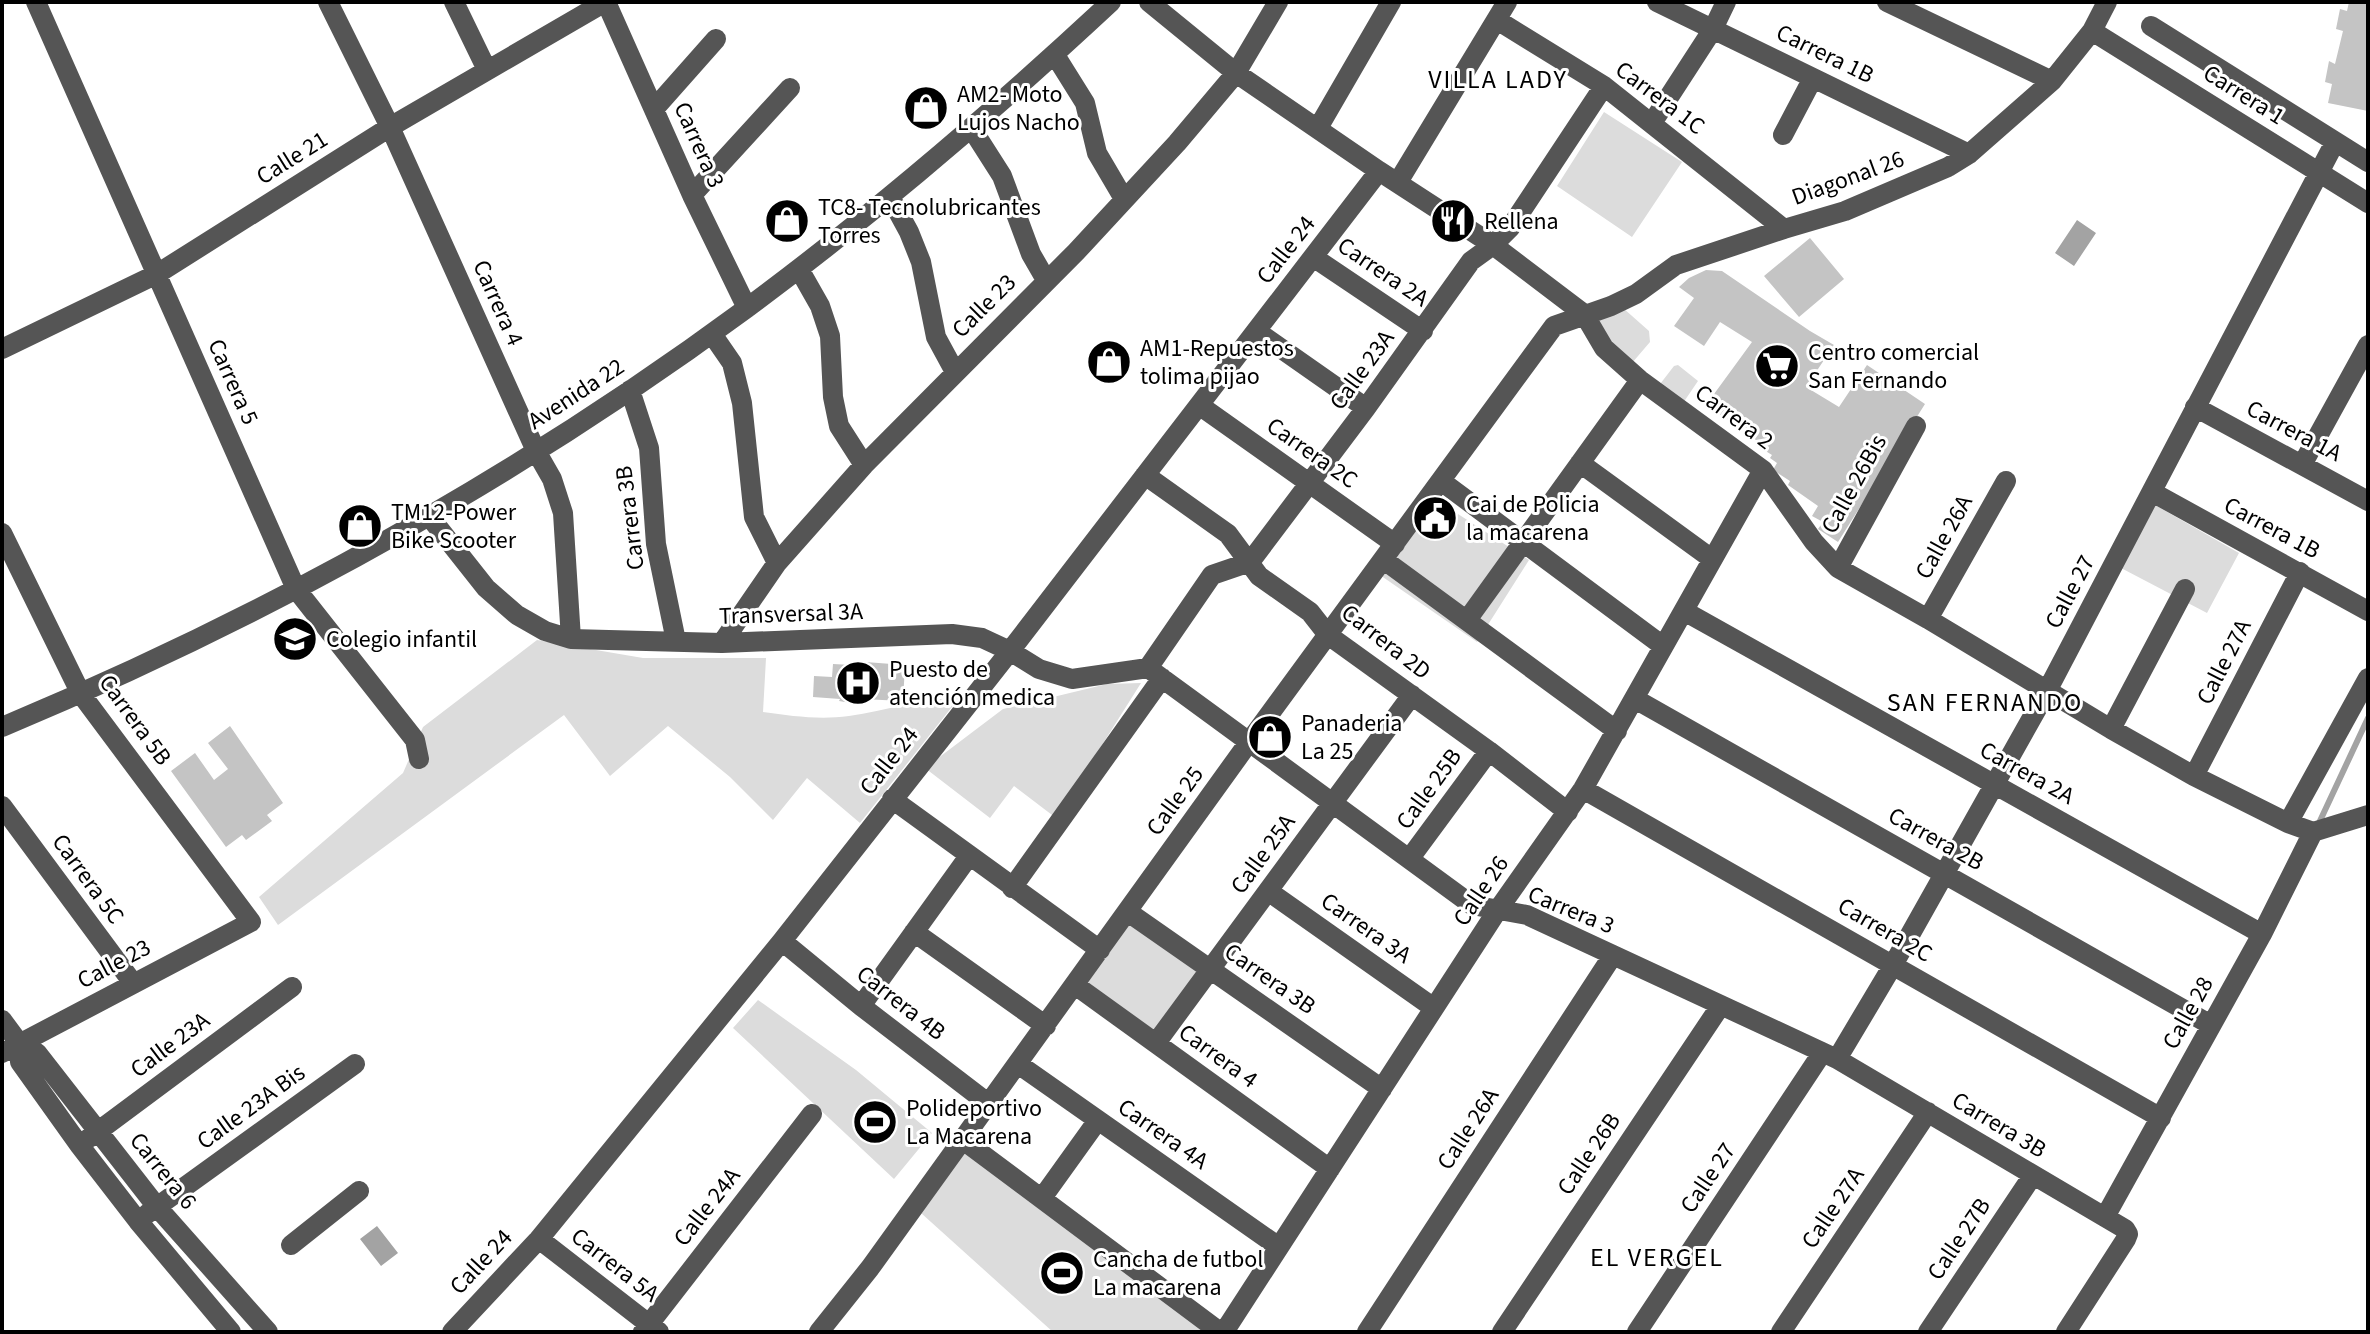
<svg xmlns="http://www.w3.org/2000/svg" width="2370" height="1334" font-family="'Source Sans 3',sans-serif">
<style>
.green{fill:#dcdcdc}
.water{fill:#a3a3a3}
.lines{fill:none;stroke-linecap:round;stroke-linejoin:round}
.stream{stroke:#a3a3a3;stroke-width:6}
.building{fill:#c4c4c4}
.minor{stroke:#555;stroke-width:20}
.labels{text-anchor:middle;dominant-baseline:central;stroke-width:6;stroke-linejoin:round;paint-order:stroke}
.street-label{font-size:24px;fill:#000;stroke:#fff}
.poi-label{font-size:24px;fill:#000;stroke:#fff;text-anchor:start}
.neighbourhood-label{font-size:26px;letter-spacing:2px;fill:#000;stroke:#fff}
</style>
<rect width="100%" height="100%" fill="#fff"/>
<path class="green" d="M1604,112L1682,162L1632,237L1557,186Z
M1623,308L1649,331L1650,342L1632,363L1611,345L1595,318Z
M1678,365L1698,381L1681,406L1657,388L1674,366Z
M2155,505L2239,553L2207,613L2121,568Z
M1458,514L1529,560L1477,642L1377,573L1413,522L1438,540Z
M537,640L643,658H766L763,712C792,716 819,720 849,716C886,711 922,698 959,698L860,823L807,778L773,820L730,777L668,726L610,776L564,715L278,925L259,897L403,773L423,727Z
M1141,683L1056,818L1014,786L990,818L925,768L1003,709L1107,684Z
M1125,919L1201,973L1153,1039L1078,984Z
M758,1000L856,1070L932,1133L894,1179L733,1028Z
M967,1147L1217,1332H1053L921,1213Z"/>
<path class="water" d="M2077,220L2096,233L2074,266L2055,253Z
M377,1226L398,1253L381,1266L360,1239Z"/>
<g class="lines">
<path class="stream" d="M2319,823L2368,718"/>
</g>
<path class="building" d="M2349,2H2368V111L2328,103L2332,84L2325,82L2329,61L2335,64L2343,31L2336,29L2340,9L2347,11Z
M1810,238L1844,279L1799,317L1764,276Z
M1706,270L1722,271L1810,331L1834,345L1806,387L1839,407L1867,365L1925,404L1838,542L1818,529L1823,522L1812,516L1818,506L1788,485L1790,481L1773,470L1777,463L1770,458L1772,455L1764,450L1766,447L1706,405L1752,342L1720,322L1704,346L1674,326L1694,298L1679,287L1689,278Z
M1432,496L1456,514L1438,540L1413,522Z
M852,661L905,665L903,701L862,699V705L839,701L840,699L813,697L814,676L832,677L833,664L852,665Z
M230,726L283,803L267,815L272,821L246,840L242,835L226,847L171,771L195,753L214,780L228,769L208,743Z"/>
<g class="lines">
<path class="minor" d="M36,2L296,589L415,740L419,759
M328,2L390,127L536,451L552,479L563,513L571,639
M454,2L487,70
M606,2L692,195L747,308
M1149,2L1236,73L1379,171L1493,245L1584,314L1604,348L1640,380L1763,470L1814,542L1838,568L1928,619L2111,729L2194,776L2288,823L2313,832
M1657,2L1969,154
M1887,2L2052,81
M1497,20L1604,86L1784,229
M2151,26L2368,162
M2092,31L2368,203
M1055,55L1085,103L1097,153L1124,199
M654,109L716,39
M1652,123L1713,29L1726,2
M1318,128L1391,2
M972,129L1002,176L1031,254L1046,280
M1783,135L1813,78
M1398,182L1507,2
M692,195L790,88
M890,197L909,232L921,262L936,337L955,372
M1313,257L1423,331
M799,269L820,306L830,336L833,397L839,426L864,465
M1256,331L1366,408
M712,334L732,363L742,403L754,517L777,563
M2,349L157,274L390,127L605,2
M630,390L649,448L656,544L676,641
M1199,405L1395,544
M2195,407L2368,501
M1580,463L1712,559
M2302,465L2368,345
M1145,475L1228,534L1259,576L1310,612L1328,635L1489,751L1568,812
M1441,481L1663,646
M2152,492L2368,611
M429,516L486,588L517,615L545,631L571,639L722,643L952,634L982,638L1010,651L1039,669L1072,679L1148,668
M2,533L81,694L251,922L2,1053
M1384,560L1617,731
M1838,568L1916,426
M1684,611L2262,934
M1928,619L2006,481
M1467,620L1640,380
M722,643L777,563L864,465L1076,252L1177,143L1236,73L1278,2
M1148,668L1472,905L1527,915L1837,1059L2125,1229L2128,1234L2126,1239L2066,1332
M1148,668L1212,575L1250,562L1366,408L1471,261L1493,245L1510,228L1604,86
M1635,699L2211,1025
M2,727C265,617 518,477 747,308C875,213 995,110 1111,2
M2111,729L2185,589
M2194,776L2300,572
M1583,789L2161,1118
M892,799L1100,950
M2,806L133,983
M2288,823L2368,678
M2313,832L2368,815
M1410,858L1489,751
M1012,888L1162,678
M1268,891L1434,1008
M1128,912L1382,1089
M914,932L1046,1026
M782,941L861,1006L989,1104
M1075,985L1330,1169
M861,1006L969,856
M2,1020L19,1043L37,1053L157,1207L268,1332
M19,1043L20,1062L80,1146L138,1221L231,1332
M1156,1043L1412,695
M1837,1059L1893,965L2047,691L2335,142
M1018,1064L1279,1247
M89,1138L292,987
M963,1140L1220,1332
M1042,1198L1098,1120
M147,1214L355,1064
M2105,1217L2262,934L2313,832
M539,1239L659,1332
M291,1245L359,1191
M452,1332L539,1239L782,941L1010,651L1379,171
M643,1332L812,1114
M819,1332L870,1268L1249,742L1554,326L1611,306L1636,294L1676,265L1784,229L1845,211L1948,167L1969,154L2052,81L2092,31L2107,2
M1224,1332L1497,911L1583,789L1763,470
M1367,1332L1613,955
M1502,1332L1721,1005
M1637,1332L1822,1053
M1781,1332L1928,1112
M1928,1332L2033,1175"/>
</g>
<defs>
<g id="shop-disc" transform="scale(2.3)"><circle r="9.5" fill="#000" stroke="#fff"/><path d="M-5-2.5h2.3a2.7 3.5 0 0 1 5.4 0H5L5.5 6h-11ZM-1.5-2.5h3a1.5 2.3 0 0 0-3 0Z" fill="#fff"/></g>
<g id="restaurant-disc" transform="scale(2.3)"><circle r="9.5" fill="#000" stroke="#fff"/><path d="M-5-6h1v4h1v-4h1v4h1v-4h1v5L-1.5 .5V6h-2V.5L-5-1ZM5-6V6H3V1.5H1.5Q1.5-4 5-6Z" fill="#fff"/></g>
<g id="supermarket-disc" transform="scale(2.3)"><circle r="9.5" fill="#000" stroke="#fff"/><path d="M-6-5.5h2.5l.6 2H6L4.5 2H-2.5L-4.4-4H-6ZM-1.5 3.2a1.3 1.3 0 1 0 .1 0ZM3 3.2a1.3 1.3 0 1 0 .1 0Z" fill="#fff"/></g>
<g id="civic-disc" transform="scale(2.3)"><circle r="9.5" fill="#000" stroke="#fff"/><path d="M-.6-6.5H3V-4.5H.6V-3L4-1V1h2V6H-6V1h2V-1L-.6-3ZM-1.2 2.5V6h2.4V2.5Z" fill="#fff"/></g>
<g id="school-disc" transform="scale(2.3)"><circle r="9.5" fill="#000" stroke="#fff"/><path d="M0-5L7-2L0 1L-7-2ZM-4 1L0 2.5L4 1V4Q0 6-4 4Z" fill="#fff"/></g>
<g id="hospital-disc" transform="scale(2.3)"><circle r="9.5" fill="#000" stroke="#fff"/><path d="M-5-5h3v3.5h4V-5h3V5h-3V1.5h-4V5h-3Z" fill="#fff"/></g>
<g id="stadium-disc" transform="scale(2.3)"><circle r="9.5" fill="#000" stroke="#fff"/><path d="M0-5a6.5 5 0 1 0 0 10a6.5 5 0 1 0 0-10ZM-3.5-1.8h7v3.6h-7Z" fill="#fff"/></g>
</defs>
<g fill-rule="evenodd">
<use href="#shop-disc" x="926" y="108"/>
<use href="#shop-disc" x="787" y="221"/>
<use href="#restaurant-disc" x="1453" y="221"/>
<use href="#shop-disc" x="1109" y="362"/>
<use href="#supermarket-disc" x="1777" y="366"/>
<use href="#civic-disc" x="1435" y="518"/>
<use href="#shop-disc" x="360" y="526"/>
<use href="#school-disc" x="295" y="639"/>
<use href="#hospital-disc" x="858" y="683"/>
<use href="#shop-disc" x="1270" y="737"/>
<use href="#stadium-disc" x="875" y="1122"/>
<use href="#stadium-disc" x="1062" y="1273"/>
</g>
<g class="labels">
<g class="street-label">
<text transform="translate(1825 54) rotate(26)">Carrera 1B</text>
<text transform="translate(2244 95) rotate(32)">Carrera 1</text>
<text transform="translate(1660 98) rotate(37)">Carrera 1C</text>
<text transform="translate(699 145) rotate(66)">Carrera 3</text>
<text transform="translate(292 158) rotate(-32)">Calle 21</text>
<text transform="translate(1848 178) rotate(-20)">Diagonal 26</text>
<text transform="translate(1286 250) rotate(-52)">Calle 24</text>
<text transform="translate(1383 272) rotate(34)">Carrera 2A</text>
<text transform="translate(498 303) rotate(66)">Carrera 4</text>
<text transform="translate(984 306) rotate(-45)">Calle 23</text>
<text transform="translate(1362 370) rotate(-54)">Calle 23A</text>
<text transform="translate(233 382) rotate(66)">Carrera 5</text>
<text transform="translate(576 394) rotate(-33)">Avenida 22</text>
<text transform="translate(1734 417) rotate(37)">Carrera 2</text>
<text transform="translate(2294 431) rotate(28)">Carrera 1A</text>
<text transform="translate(1312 453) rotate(35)">Carrera 2C</text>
<text transform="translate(1854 484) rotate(-61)">Calle 26Bis</text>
<text transform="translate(630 518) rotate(-97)">Carrera 3B</text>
<text transform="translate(2272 528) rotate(28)">Carrera 1B</text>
<text transform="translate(1944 537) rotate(-61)">Calle 26A</text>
<text transform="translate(2070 592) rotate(-62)">Calle 27</text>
<text transform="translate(791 614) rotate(-2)">Transversal 3A</text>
<text transform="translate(1386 642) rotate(38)">Carrera 2D</text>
<text transform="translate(2224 662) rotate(-63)">Calle 27A</text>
<text transform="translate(135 720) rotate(54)">Carrera 5B</text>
<text transform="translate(889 761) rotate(-52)">Calle 24</text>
<text transform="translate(2027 773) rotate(29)">Carrera 2A</text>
<text transform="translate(1429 789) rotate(-54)">Calle 25B</text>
<text transform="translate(1175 801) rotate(-54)">Calle 25</text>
<text transform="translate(1936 839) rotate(29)">Carrera 2B</text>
<text transform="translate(1263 854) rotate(-54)">Calle 25A</text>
<text transform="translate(88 879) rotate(54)">Carrera 5C</text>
<text transform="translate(1481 891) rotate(-56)">Calle 26</text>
<text transform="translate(1571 910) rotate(22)">Carrera 3</text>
<text transform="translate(1366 928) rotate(35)">Carrera 3A</text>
<text transform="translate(1885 930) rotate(30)">Carrera 2C</text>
<text transform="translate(114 964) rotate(-28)">Calle 23</text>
<text transform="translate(1270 979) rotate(35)">Carrera 3B</text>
<text transform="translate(901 1003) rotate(38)">Carrera 4B</text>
<text transform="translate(2188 1013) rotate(-61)">Calle 28</text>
<text transform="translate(170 1045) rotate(-37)">Calle 23A</text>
<text transform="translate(1218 1056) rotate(36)">Carrera 4</text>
<text transform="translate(251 1107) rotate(-36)">Calle 23A Bis</text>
<text transform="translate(1999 1125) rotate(31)">Carrera 3B</text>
<text transform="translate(1468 1129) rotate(-57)">Calle 26A</text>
<text transform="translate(1163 1134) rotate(35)">Carrera 4A</text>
<text transform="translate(1589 1154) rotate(-56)">Calle 26B</text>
<text transform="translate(163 1171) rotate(51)">Carrera 6</text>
<text transform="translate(1708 1178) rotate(-56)">Calle 27</text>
<text transform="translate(707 1207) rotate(-52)">Calle 24A</text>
<text transform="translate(1833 1208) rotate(-56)">Calle 27A</text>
<text transform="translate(1959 1239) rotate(-56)">Calle 27B</text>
<text transform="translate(481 1262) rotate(-47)">Calle 24</text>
<text transform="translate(615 1265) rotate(38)">Carrera 5A</text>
</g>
<g class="poi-label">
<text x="957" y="94">AM2- Moto<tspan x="957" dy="28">Lujos Nacho</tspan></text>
<text x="818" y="207">TC8- Tecnolubricantes<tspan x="818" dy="28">Torres</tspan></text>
<text x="1484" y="221">Rellena</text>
<text x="1140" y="348">AM1-Repuestos<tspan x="1140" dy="28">tolima pijao</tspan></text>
<text x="1808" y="352">Centro comercial<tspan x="1808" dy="28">San Fernando</tspan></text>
<text x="1466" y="504">Cai de Policia<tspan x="1466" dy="28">la macarena</tspan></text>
<text x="391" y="512">TM12-Power<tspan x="391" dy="28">Bike Scooter</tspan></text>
<text x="326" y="639">Colegio infantil</text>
<text x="889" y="669">Puesto de<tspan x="889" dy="28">atención medica</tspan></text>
<text x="1301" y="723">Panaderia<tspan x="1301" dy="28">La 25</tspan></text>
<text x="906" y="1108">Polideportivo<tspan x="906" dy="28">La Macarena</tspan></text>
<text x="1093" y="1259">Cancha de futbol<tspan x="1093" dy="28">La macarena</tspan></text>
</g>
<g class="neighbourhood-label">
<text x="1498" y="79">VILLA LADY</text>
<text x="1985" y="702">SAN FERNANDO</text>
<text x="1657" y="1257">EL VERGEL</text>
</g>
</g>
<rect width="2370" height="1334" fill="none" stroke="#000000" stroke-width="8"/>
</svg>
